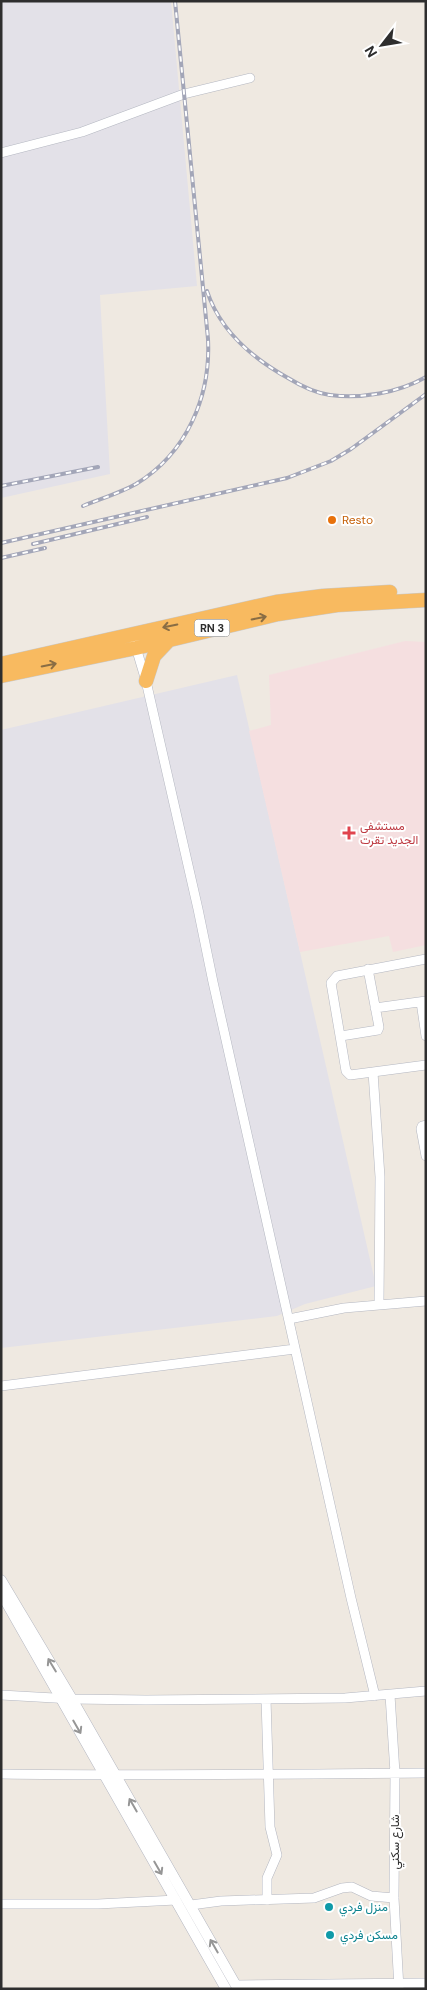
<svg xmlns="http://www.w3.org/2000/svg" width="427" height="1990" font-family="'DM Sans',Vazirmatn,sans-serif">
<style>
.industrial{fill:#e3e1e8}
.medical{fill:#f5dfe0}
.lines{fill:none;stroke-linecap:round;stroke-linejoin:round}
.minor-casing{stroke:#b4b7c1;stroke-width:10}
.tertiary-casing{stroke:#b4b7c1;stroke-width:11}
.trunk-casing{stroke:#c9c9c9;stroke-width:15}
.minor{stroke:#fff;stroke-width:9}
.tertiary{stroke:#fff;stroke-width:10}
.trunk{stroke:#f8ba60;stroke-width:14}
.rail-casing{stroke:#a3a6b8;stroke-width:4}
.rail{stroke:#fff;stroke-width:2;stroke-dasharray:5.5;stroke-linecap:butt}
.oneway{stroke:#896d44}
.oneway2{stroke:#969696}
.food-dot{fill:#e8710a;stroke:#fff;stroke-width:2}
.health-dot{fill:#e0444e;stroke:#fff;stroke-width:2}
.culture-dot{fill:#0f9aa8;stroke:#fff;stroke-width:2}
.labels{text-anchor:middle;dominant-baseline:central;stroke-width:4;stroke-linejoin:round;paint-order:stroke}
.shield{fill:#fff;stroke:#6d6d6d;stroke-width:1}
.shield-label{font-size:11px;font-weight:bold;fill:#2e2e2e}
.food-label{font-size:12px;fill:#c56008;stroke:#fff;text-anchor:start}
.health-label{font-size:12px;fill:#be3a42;stroke:#fff;text-anchor:start}
.street-label{font-size:12px;fill:#2e2e2e;stroke:#fff}
.culture-label{font-size:12px;fill:#0d838f;stroke:#fff;text-anchor:start}
</style>
<rect width="100%" height="100%" fill="#efe9e1"/>
<path class="industrial" d="M1,1H171L197,286L100,295L110,474L1,498Z
M237,675L376,1286L305,1304L277,1316L1,1348V730Z"/>
<path class="medical" d="M405,641L426,642V945L393,952L389,936L300,952L249,731L271,725L269,675Z"/>
<g class="lines">
<g class="minor-casing">
<path id="minor" d="M1,153L82,132L184,94L250,78
M132,634L146,681L198,909L213,982L351,1598L375,1696
M421,1002L426,1036
M375,1008L426,1001
M341,1036L378,1030L379,1027L368,969
M373,1072L350,1075L346,1071L331,983L337,976L426,959
M426,1125L422,1126L421,1129L426,1156
M379,1304L380,1177L373,1072L426,1065
M289,1319L344,1308L426,1301
M1,1386L295,1349
M1,1695L72,1699L146,1700L345,1698L426,1691
M390,1695L395,1773L394,1898L399,1989
M266,1699L270,1827L277,1855L267,1878V1900
M1,1774C143,1776 284,1774 426,1773
M1,1904H98L176,1900
M191,1905L221,1901L314,1898L342,1888L352,1887L371,1896L394,1898
M236,1985L426,1983"/>
</g>
<g class="tertiary-casing">
<path id="tertiary" d="M1,1580L72,1699L238,1989
M2,1595L226,1989"/>
</g>
<g class="trunk-casing">
<path id="trunk" d="M1,664L276,602L323,596L390,592
M1,676L136,648L278,614L337,605L426,600
M146,681L154,656L170,639"/>
</g>
<use href="#minor" class="minor"/>
<use href="#tertiary" class="tertiary"/>
<use href="#trunk" class="trunk"/>
<g class="rail-casing">
<path id="rail" d="M207,291C220,331 252,358 288,378C301,386 315,393 330,395C361,399 398,393 426,377
M1,486L98,467
M83,506C100,499 120,493 136,484C187,453 211,396 208,339L175,1
M1,543L287,478L331,461L351,449L426,394
M33,544L147,517
M1,558L45,548"/>
</g>
<use href="#rail" class="rail"/>
</g>
<defs><path id="oneway-shaft" d="M-6 0H5M1.5-3L5.5 0L1.5 3" fill="none" stroke-width="1.6" stroke-linecap="round" stroke-linejoin="round" transform="scale(1.25)"/></defs>
<g class="oneway">
<use href="#oneway-shaft" transform="translate(259 618) rotate(-12)"/>
<use href="#oneway-shaft" transform="translate(170 626) rotate(168)"/>
<use href="#oneway-shaft" transform="translate(49 665) rotate(-11)"/>
</g>
<g class="oneway2">
<use href="#oneway-shaft" transform="translate(52 1665) rotate(-121)"/>
<use href="#oneway-shaft" transform="translate(77 1727) rotate(60)"/>
<use href="#oneway-shaft" transform="translate(133 1805) rotate(-120)"/>
<use href="#oneway-shaft" transform="translate(158 1868) rotate(60)"/>
<use href="#oneway-shaft" transform="translate(214 1946) rotate(-120)"/>
</g>
<circle class="food-dot" cx="332" cy="520" r="5"/>
<path class="health-dot" d="M346.5 825.5h5v5h5v5h-5v5h-5v-5h-5v-5h5z"/>
<g class="culture-dot">
<circle cx="329" cy="1907" r="5"/>
<circle cx="330" cy="1935" r="5"/>
</g>
<g class="labels">
<rect class="shield" x="194.5" y="619.5" width="35" height="17" rx="4"/>
<g class="shield-label">
<text x="212" y="628">RN 3</text>
</g>
<g class="food-label">
<text x="342" y="520">Resto</text>
</g>
<g class="health-label">
<text x="360" y="826">مستشفى<tspan x="360" dy="14">الجديد تقرت</tspan></text>
</g>
<g class="street-label">
<text transform="translate(395 1842) rotate(-90)">شارع سكني</text>
</g>
<g class="culture-label">
<text x="339" y="1907">منزل فردي</text>
<text x="340" y="1935">مسكن فردي</text>
</g>
</g>
<rect width="427" height="1990" fill="none" stroke="#2e2e2e" stroke-width="5"/>
<g transform="translate(382 45) rotate(239)" stroke="#ffffff" stroke-width="4" paint-order="stroke">
<path d="M0-4L9 19L0 12L-9 19Z" fill="#2e2e2e"/>
<text y="-8" font-size="14" font-weight="bold" text-anchor="middle" fill="#2e2e2e">N</text>
</g>
</svg>
